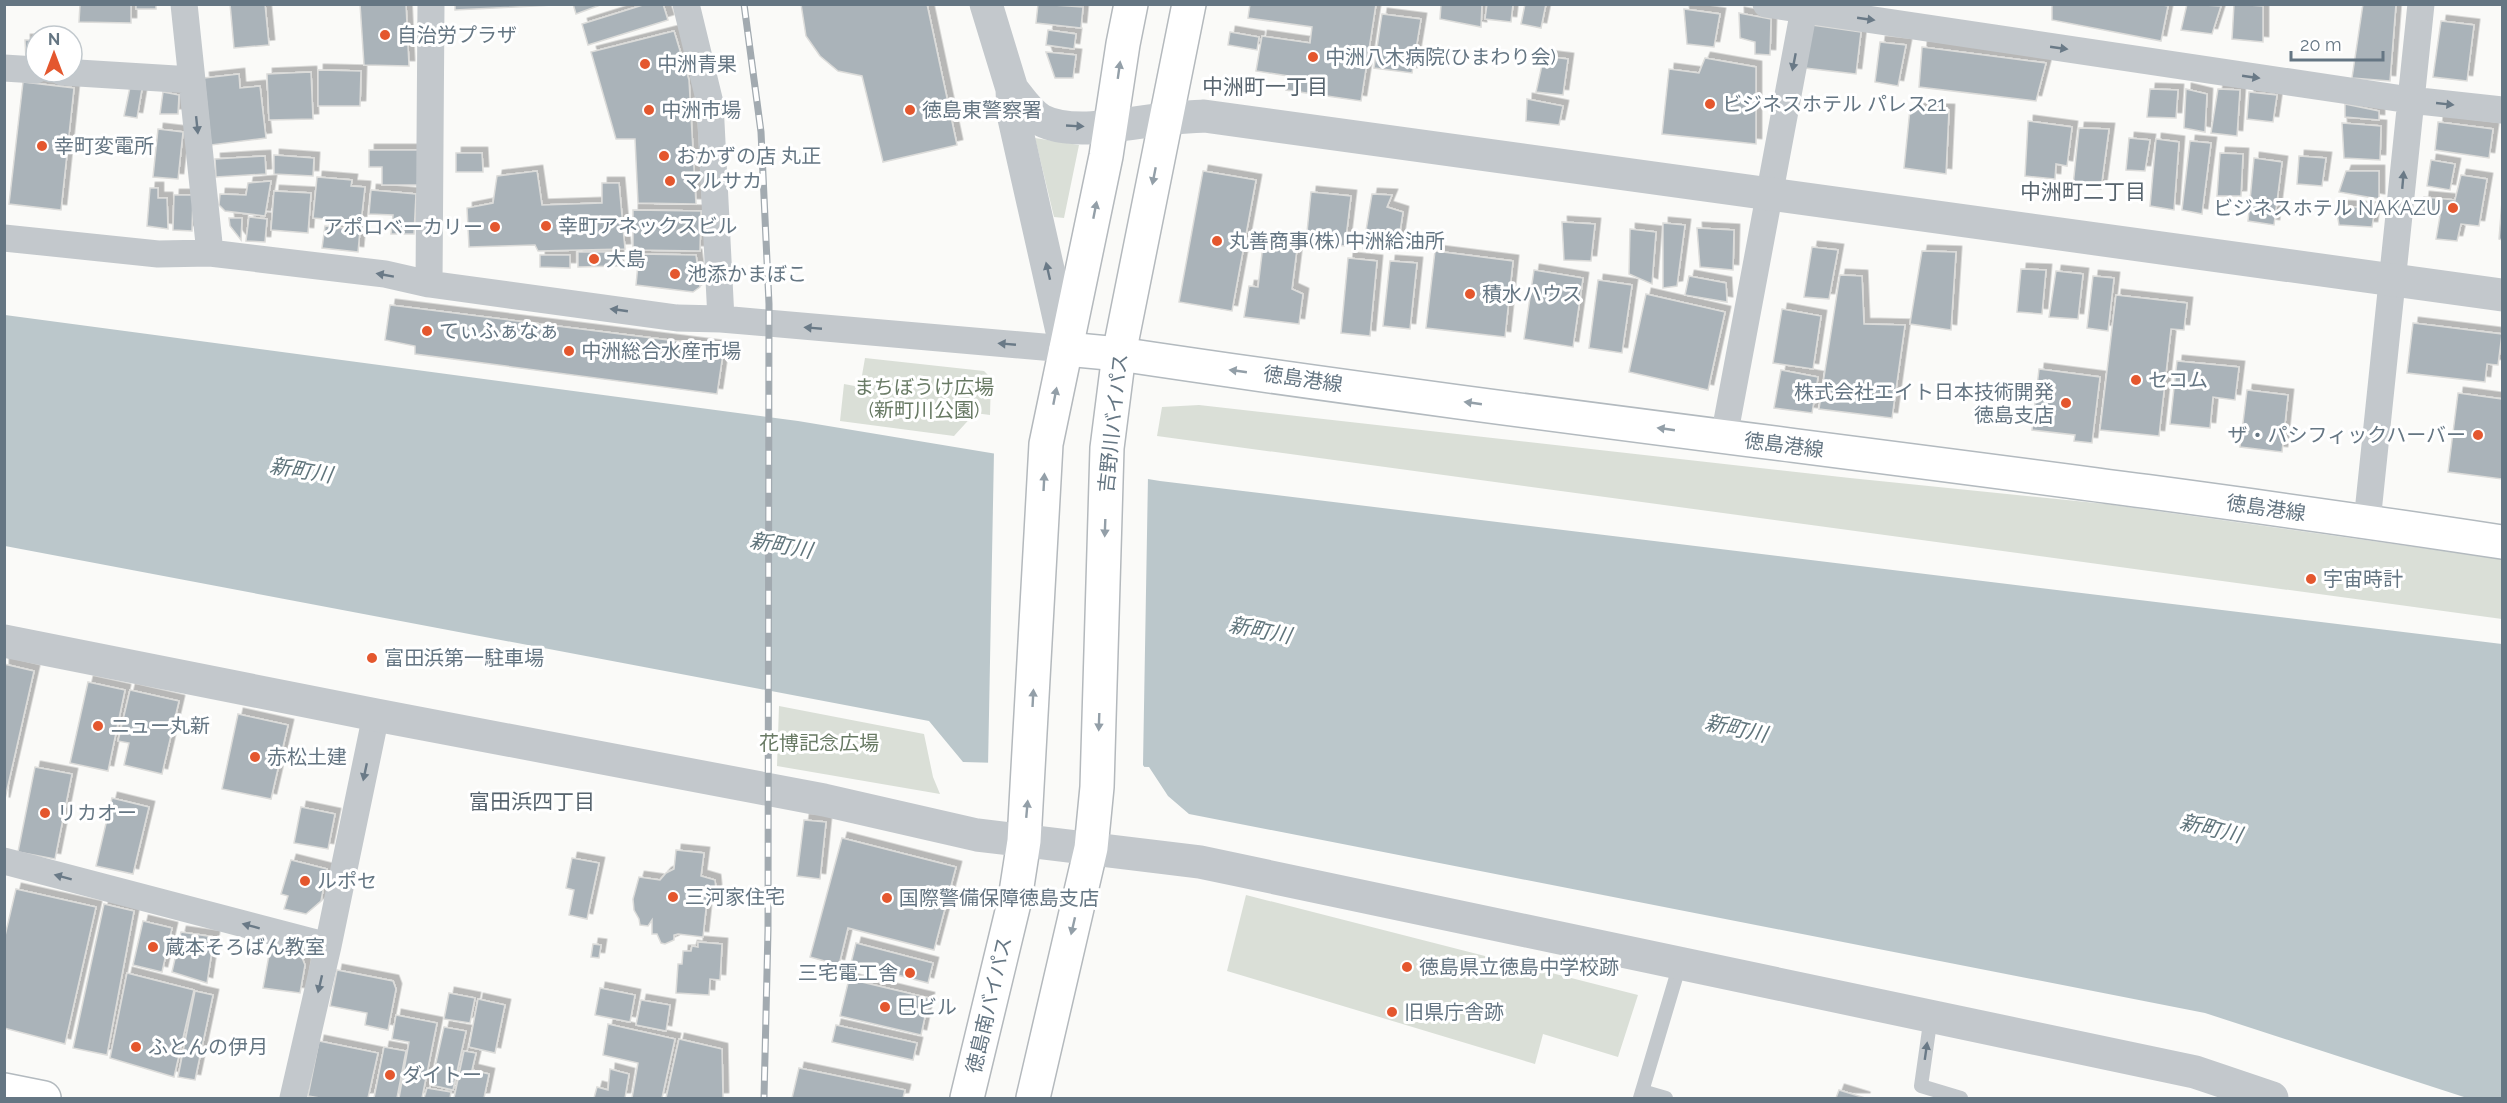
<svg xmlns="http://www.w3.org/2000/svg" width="2507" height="1103" font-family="Raleway,'Noto Sans JP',sans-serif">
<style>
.green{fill:#dadfd7}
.water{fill:#bbc7cb}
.pier{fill:#fafaf8}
.building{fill:#aab3b9;stroke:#dcdcda;stroke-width:1.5;filter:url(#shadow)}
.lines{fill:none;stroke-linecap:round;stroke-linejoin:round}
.secondary-casing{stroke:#b3babf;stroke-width:36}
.trunk-casing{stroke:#b4b9bd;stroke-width:36}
.service{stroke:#c3c8cc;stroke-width:14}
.minor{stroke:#c3c8cc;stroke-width:27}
.tertiary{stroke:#c3c8cc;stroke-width:33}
.secondary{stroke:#fff;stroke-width:33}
.trunk{stroke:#fff;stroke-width:33}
.rail-casing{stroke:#a2aab0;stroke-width:7}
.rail{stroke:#fff;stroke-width:4.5;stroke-dasharray:14;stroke-linecap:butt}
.oneway{fill:#6a7a87}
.oneway2{fill:#939fa8}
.poi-dot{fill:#e4572e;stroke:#fff;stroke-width:2}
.labels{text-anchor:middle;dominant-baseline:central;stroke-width:6;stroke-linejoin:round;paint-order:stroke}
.poi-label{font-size:20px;fill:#657683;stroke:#fff;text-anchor:start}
.street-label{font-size:20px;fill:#657683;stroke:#fff}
.park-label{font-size:20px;fill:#687a64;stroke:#fff}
.neighbourhood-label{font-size:21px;fill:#57646e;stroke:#fff}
.water-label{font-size:21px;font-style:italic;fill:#60757c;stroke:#fff}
</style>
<defs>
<filter id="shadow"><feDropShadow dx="5.5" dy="-5.5" stdDeviation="0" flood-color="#0004"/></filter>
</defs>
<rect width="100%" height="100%" fill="#fafaf8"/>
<path class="green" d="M1035,138L1079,145L1064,218L1054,217Z
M865,358L984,371L991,378L990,415L975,413L954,436L840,421L844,384L860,387Z
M1199,405L1850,478L2106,504L2502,559V619L1157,436L1162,407Z
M779,706L924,734L933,777L940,794L777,766Z
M1246,895L1638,995L1618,1057L1543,1034L1535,1064L1227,971Z"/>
<path class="water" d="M5,315L798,421L1160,481L2502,644V1098H2467L2205,1013L1189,814L1168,796L1149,767L963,762L929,721L5,546Z"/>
<path class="pier" d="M994,451L1148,476L1143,765L1146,770L988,767Z"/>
<path class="building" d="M80,4H131V23L79,22Z
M136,4H156V9H136Z
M230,4H265L269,45L234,48Z
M360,4H406L409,66L364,65Z
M455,4H553V5L455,10Z
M573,4H603L576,14Z
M646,4H663L668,20L588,45L582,24Z
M801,4H927L957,145L883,162L862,76L838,71L820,56L806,36Z
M1038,4L1083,7L1081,28L1036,23Z
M1250,4H1376L1361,101L1286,90L1288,76L1256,71L1262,36L1310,43L1312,27L1248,18Z
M1441,4H1482L1481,27L1440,19Z
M1487,4H1513L1511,22L1485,19Z
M1525,4H1546L1541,28L1521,24Z
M2052,4H2158L2168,6L2161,41L2052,20Z
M2187,4L2221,6L2212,34L2181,30Z
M2234,4L2263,6V42L2232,39Z
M2363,4H2396L2390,81L2352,78Z
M1684,9L1720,14L1714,47L1687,44Z
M1739,13L1771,19L1770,55L1755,54V42L1740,38Z
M1382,14L1421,19L1412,73L1374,68Z
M2441,21L2474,25L2467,81L2433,77Z
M1812,25L1861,32L1856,74L1805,68Z
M1048,30L1076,34L1074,49L1046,45Z
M674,31L689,80L696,204L638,203L635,139H616L591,52Z
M1230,32L1259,37L1257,50L1228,45Z
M25,40H34L35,59L26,60Z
M1880,42L1906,45L1898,86L1875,82Z
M1922,47L2046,63L2036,101L1919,87Z
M1046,52L1076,55L1073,78H1055Z
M1544,56L1568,59L1563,95L1536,92Z
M1705,58L1756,67V144L1662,134L1669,69L1699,73Z
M318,70L361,71L360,106H318Z
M311,72L313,119L269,120L267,74Z
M239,74L240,88L260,86L266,138L211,145L204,78Z
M23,82L74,88L61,210L9,204Z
M130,87L142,89L137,118L124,116Z
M2150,89L2178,90L2176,118L2147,117Z
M2186,89L2207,94L2205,132L2184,128Z
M2218,89L2240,90L2237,136L2211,133Z
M163,92L179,95L178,114H160Z
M2249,92L2277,95L2273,122L2247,119Z
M1527,99L1563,106L1559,125L1526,121Z
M2345,104L2379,111V120L2345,117Z
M1910,109L1949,110L1946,174L1904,168Z
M2028,121L2072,127L2067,166L2056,164L2055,179L2025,176Z
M2438,122L2493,129L2489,158L2435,150Z
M2342,123L2381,126L2380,160L2344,158Z
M2079,128L2109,129L2101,189L2073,186Z
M158,129L183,132L178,179L153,177Z
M2129,138L2150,140L2145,171L2126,170Z
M2156,139L2179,142L2174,210L2150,206Z
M2190,141L2211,143L2202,214L2182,210Z
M369,150H424V185H382V167H369Z
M456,153H482L483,172H456Z
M2220,153L2243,154L2241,196H2217Z
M274,155L314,158L313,176L274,174Z
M265,156L266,174L216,177L215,159Z
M2299,156L2326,158L2322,186L2297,184Z
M2254,158L2282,162L2274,225L2248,221Z
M2431,160L2455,164L2450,190L2427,186Z
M537,171L542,205L602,203V183H619L625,249L538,251L535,245L469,247L467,208L493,203L497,176Z
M1203,171L1256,180L1232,311L1179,302Z
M2346,171H2379V199L2339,192Z
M2461,175L2487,179L2479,226L2461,224L2457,241L2436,239L2440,216L2422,215L2424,197L2455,200Z
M317,177L352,180L351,186L365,187L361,222L313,218Z
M271,181L265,216L225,211L219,205L220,194L246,195L248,183Z
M150,188H158V198H167L168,229L147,226Z
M371,190L416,194L414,234H391L393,215L369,214Z
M274,191L311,193L308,233L271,230Z
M1311,192L1351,196L1345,246L1306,242Z
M1372,194L1392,195L1387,207L1403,212L1397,251L1363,249Z
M174,195H193L192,231L173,230Z
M2502,201V240L2499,239Z
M2336,206L2375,208L2372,227L2339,225Z
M633,210L701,211L700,251L633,250Z
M249,217L267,219L265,242L246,241Z
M229,218H242L241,240L230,226Z
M1562,222L1595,224L1591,261L1564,260Z
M1663,223L1685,225L1677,286L1663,288Z
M325,226L360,230L358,252L322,248Z
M1697,228L1734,230L1733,270L1700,267Z
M1630,229L1656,232L1652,284L1629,274Z
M1263,245L1297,249L1292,289L1303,294L1299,324L1244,317L1249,286L1258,287Z
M1812,247L1838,250L1829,299L1804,297Z
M1435,251L1513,261L1505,337L1426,328Z
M1922,251L1956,252L1951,330L1910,324Z
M578,252H618V266L578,267Z
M639,254L696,255L700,287L693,292L636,285Z
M540,255H570V268L540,267Z
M1348,258L1377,261L1370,336L1341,333Z
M1390,261L1417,263L1410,329L1383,326Z
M2021,269L2046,270L2042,314L2017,312Z
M1534,270L1583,278L1573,347L1524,339Z
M2056,271L2083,274L2078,319L2049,317Z
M1840,275L1862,276L1864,324L1905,325L1892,418L1819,409Z
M1689,276L1726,283L1727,302L1685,295Z
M2093,276L2114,278L2108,331L2087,328Z
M1598,280L1632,285L1622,353L1589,348Z
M1646,294L1725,312L1708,390L1629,372Z
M2116,295L2187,303L2184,330L2171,329L2159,436L2100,430Z
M390,305L724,347L717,394L415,354V346L385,340Z
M1782,309L1821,316L1813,369L1773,363Z
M2413,323L2502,334L2498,365L2487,364L2485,382L2407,373Z
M2177,361L2239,367L2235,400L2213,397L2210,428L2170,424Z
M2039,369L2100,377L2092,443L2074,441L2075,435L2032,430Z
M1781,370L1818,377L1812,413L1774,408Z
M2247,390L2288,395L2282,452L2240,447Z
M2458,393L2502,399V479L2448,472Z
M4,664L34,671L4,803Z
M88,682L125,690L108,771L70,763Z
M130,690L179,701L162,774L124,765L129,743L118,741Z
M238,714L288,725L271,799L222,789Z
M35,767L72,774L55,859L18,852Z
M112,798L149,807L133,874L96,866Z
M301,807L335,814L328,849L294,843Z
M804,820L826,822L820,879L797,876Z
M842,838L956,867L934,950L848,928L839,965L810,957Z
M676,850L704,853L701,876L715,880L716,890L714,895L707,900L703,937L678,934L674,935V940L665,944L661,943L657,934H652V920L648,926L640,925L639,919L634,910L633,899L639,877L660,880L666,873L674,869Z
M572,858L599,863L587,919L569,915L574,890L566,888Z
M291,860L327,869L321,901L306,914L284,909L288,896L281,894Z
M16,889L96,907L65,1044L4,1028V940Z
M104,904L134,911L107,1055L73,1048Z
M143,921L172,928L162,972L133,965Z
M181,932L214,937L207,983L172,972Z
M698,942L722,944L720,980L710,979L709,995L676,993L678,964H682L683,951H691L692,946L698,947Z
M856,943L933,963L928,983L851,963Z
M271,944L298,948L305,965L300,993L263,988Z
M593,944L601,945L599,958L591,957Z
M337,970L393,981L396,989L388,1030L365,1025L367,1013L330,1006Z
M127,973L194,990L174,1077L110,1058Z
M849,979L929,998L921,1035L840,1016Z
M600,988L635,995L630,1022L595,1015Z
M195,991L213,995L195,1080L178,1077Z
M449,993L475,998L470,1023L444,1019Z
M478,999L505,1005L495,1053L469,1047Z
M641,1000L670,1005L666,1031L636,1025Z
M396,1015L437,1023L422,1098H399L409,1042L392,1039Z
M608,1024L675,1039L662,1098H632L638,1063L603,1055Z
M836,1025L917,1043L913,1060L832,1042Z
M444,1027L466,1031L453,1090L431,1085Z
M679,1039L722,1049L723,1098H666Z
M319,1041L378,1053L368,1098H320L308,1096Z
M384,1047L406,1051L397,1098H374Z
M464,1051L476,1053L472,1070L489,1074L484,1098H454Z
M799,1068L905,1090L903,1098H792Z
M610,1069L629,1074L625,1098H594L597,1087L608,1090Z
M427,1088L451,1092L450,1098H424Z
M1839,1090L1865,1098H1836Z"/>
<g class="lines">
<g class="secondary-casing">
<path id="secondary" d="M1066,349L1119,354C1579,423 2042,472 2502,542
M4,1090L44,1098"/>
</g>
<g class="trunk-casing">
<path id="trunk" d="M967,1098L1015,899L1024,841L1046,444L1106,156L1123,44L1131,4
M1033,1098L1091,848L1097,787L1107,448L1119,354L1189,4"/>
</g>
<path class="service" d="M1931,1016L1921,1086L1961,1098
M1642,1091L1666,1098
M1640,1098L1680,964"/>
<path class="minor" d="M184,4L210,253
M686,4L710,103L721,319
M1766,4L2410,100L2502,110
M4,68L36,70
M62,72L192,80
M4,238L158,254L210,253L385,274L429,284L677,318L721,319L1066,349
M429,284L431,4
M1724,437L1805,4
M2367,522L2421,4
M4,861L328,946
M293,1098L328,946L376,715"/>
<path class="tertiary" d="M986,4L1012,89L1013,114L1066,349
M1012,89C1020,99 1029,113 1041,120C1073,137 1132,122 1166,119C1179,117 1191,117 1204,116L2502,295
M4,641L376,715L824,800L977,835L1200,862L2195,1072L2272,1098"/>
<use href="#secondary" class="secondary"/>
<use href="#trunk" class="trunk"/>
<g class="rail-casing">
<path id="rail" d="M744,4L761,132L769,304L768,930L764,1098"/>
</g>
<use href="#rail" class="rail"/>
</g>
<defs><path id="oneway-solid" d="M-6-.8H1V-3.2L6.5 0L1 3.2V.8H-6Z" transform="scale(1.5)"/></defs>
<g class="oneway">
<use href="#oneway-solid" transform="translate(1866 19) rotate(8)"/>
<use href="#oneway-solid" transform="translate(2059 48) rotate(8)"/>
<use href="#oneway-solid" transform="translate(1794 62) rotate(101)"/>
<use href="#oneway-solid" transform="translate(2251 77) rotate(8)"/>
<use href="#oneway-solid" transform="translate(2445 104) rotate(6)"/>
<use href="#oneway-solid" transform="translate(197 125) rotate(84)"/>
<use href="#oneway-solid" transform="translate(1075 126) rotate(3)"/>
<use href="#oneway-solid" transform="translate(2403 180) rotate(-85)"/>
<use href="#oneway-solid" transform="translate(1048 271) rotate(-103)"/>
<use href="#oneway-solid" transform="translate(385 275) rotate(-170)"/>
<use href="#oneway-solid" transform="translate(619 310) rotate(-172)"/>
<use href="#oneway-solid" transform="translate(813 328) rotate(-175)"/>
<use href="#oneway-solid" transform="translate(1007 344) rotate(-175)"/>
<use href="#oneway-solid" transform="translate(365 772) rotate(102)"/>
<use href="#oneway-solid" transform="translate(63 877) rotate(-165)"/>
<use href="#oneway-solid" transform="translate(251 926) rotate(-165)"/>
<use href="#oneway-solid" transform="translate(320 984) rotate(103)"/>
<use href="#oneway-solid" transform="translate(1926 1051) rotate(-82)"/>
</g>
<g class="oneway2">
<use href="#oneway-solid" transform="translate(1119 70) rotate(-82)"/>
<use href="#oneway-solid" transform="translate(1154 176) rotate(101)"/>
<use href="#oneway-solid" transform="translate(1095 210) rotate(-79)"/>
<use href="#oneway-solid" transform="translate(1238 371) rotate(-172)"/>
<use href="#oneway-solid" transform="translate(1055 396) rotate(-79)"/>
<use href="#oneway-solid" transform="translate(1473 403) rotate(-172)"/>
<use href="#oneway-solid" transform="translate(1666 429) rotate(-172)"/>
<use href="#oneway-solid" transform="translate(1044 482) rotate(-87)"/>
<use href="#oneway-solid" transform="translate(1105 528) rotate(92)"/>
<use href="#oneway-solid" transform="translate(1033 698) rotate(-87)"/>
<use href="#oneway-solid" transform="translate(1099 722) rotate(92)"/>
<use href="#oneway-solid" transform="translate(1027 809) rotate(-85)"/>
<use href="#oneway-solid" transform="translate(1073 926) rotate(103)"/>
</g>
<g class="poi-dot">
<circle cx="385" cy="35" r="6"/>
<circle cx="1313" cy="57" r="6"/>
<circle cx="645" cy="64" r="6"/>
<circle cx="1710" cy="104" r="6"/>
<circle cx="649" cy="110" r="6"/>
<circle cx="910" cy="110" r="6"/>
<circle cx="42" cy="146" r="6"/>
<circle cx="664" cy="156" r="6"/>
<circle cx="670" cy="181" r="6"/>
<circle cx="2453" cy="208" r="6"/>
<circle cx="546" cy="226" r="6"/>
<circle cx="495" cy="227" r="6"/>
<circle cx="1217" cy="241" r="6"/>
<circle cx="594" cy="259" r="6"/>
<circle cx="675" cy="274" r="6"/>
<circle cx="1470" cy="294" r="6"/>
<circle cx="427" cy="331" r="6"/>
<circle cx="569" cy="351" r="6"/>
<circle cx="2136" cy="380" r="6"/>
<circle cx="2066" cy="403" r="6"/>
<circle cx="2478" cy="435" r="6"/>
<circle cx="2311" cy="579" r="6"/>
<circle cx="372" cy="658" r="6"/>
<circle cx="98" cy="726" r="6"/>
<circle cx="255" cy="757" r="6"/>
<circle cx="45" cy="813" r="6"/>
<circle cx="305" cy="881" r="6"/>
<circle cx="673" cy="897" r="6"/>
<circle cx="887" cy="898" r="6"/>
<circle cx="153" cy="947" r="6"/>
<circle cx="1407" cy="967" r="6"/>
<circle cx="910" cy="973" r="6"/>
<circle cx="885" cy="1007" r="6"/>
<circle cx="1392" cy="1012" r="6"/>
<circle cx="136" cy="1047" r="6"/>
<circle cx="390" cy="1075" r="6"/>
</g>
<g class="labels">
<g class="poi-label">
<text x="397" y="35">自治労プラザ</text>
<text x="1325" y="57">中洲八木病院(ひまわり会)</text>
<text x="657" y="64">中洲青果</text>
<text x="1722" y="104">ビジネスホテル パレス21</text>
<text x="661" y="110">中洲市場</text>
<text x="922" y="110">徳島東警察署</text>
<text x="54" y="146">幸町変電所</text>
<text x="676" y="156">おかずの店 丸正</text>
<text x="682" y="181">マルサカ</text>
<text x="2441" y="208" text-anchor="end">ビジネスホテル NAKAZU</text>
<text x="558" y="226">幸町アネックスビル</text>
<text x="483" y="227" text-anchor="end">アポロベーカリー</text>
<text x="1229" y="241">丸善商事(株) 中洲給油所</text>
<text x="606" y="259">大島</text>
<text x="687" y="274">池添かまぼこ</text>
<text x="1482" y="294">積水ハウス</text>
<text x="439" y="331">てぃふぁなぁ</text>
<text x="581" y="351">中洲総合水産市場</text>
<text x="2148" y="380">セコム</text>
<text x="2054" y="392" text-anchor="end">株式会社エイト日本技術開発<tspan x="2054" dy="23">徳島支店</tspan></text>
<text x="2466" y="435" text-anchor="end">ザ・パシフィックハーバー</text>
<text x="2323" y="579">宇宙時計</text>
<text x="384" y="658">富田浜第一駐車場</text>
<text x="110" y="726">ニュー丸新</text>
<text x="267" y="757">赤松土建</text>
<text x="57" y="813">リカオー</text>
<text x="317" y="881">ルポセ</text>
<text x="685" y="897">三河家住宅</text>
<text x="899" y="898">国際警備保障徳島支店</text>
<text x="165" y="947">蔵本そろばん教室</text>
<text x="1419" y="967">徳島県立徳島中学校跡</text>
<text x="898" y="973" text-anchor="end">三宅電工舎</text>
<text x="897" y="1007">巳ビル</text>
<text x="1404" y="1012">旧県庁舎跡</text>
<text x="148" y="1047">ふとんの伊月</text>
<text x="402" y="1075">ダイトー</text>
</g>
<g class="street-label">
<text transform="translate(1303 379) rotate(8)">徳島港線</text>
<text transform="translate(1113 423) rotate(-84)">吉野川バイパス</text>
<text transform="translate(1784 445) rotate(7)">徳島港線</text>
<text transform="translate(2266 508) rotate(8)">徳島港線</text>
<text transform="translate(989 1005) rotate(-77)">徳島南バイパス</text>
</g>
<g class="park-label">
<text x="924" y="387">まちぼうけ広場<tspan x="924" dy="23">(新町川公園)</tspan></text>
<text x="819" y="743">花博記念広場</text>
</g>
<g class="neighbourhood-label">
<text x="1265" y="86">中洲町一丁目</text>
<text x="2083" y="191">中洲町二丁目</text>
<text x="532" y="801">富田浜四丁目</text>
</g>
<g class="water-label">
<text transform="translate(301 470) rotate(9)">新町川</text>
<text transform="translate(781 545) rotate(10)">新町川</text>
<text transform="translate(1260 630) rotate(11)">新町川</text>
<text transform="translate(1736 728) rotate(12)">新町川</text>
<text transform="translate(2211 828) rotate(13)">新町川</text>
</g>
</g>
<rect width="2507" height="1103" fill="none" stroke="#657683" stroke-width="12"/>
<g transform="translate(54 54)"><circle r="28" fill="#ffffff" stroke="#c1c8cd" stroke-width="1.5"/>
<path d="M0-4.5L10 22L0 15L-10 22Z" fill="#e4572e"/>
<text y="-9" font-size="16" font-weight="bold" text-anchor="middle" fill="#657683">N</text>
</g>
<path d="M2291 51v9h92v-9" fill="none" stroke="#657683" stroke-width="3"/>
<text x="2300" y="51" font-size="18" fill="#657683" stroke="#ffffff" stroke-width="4.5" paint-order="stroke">20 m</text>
</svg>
